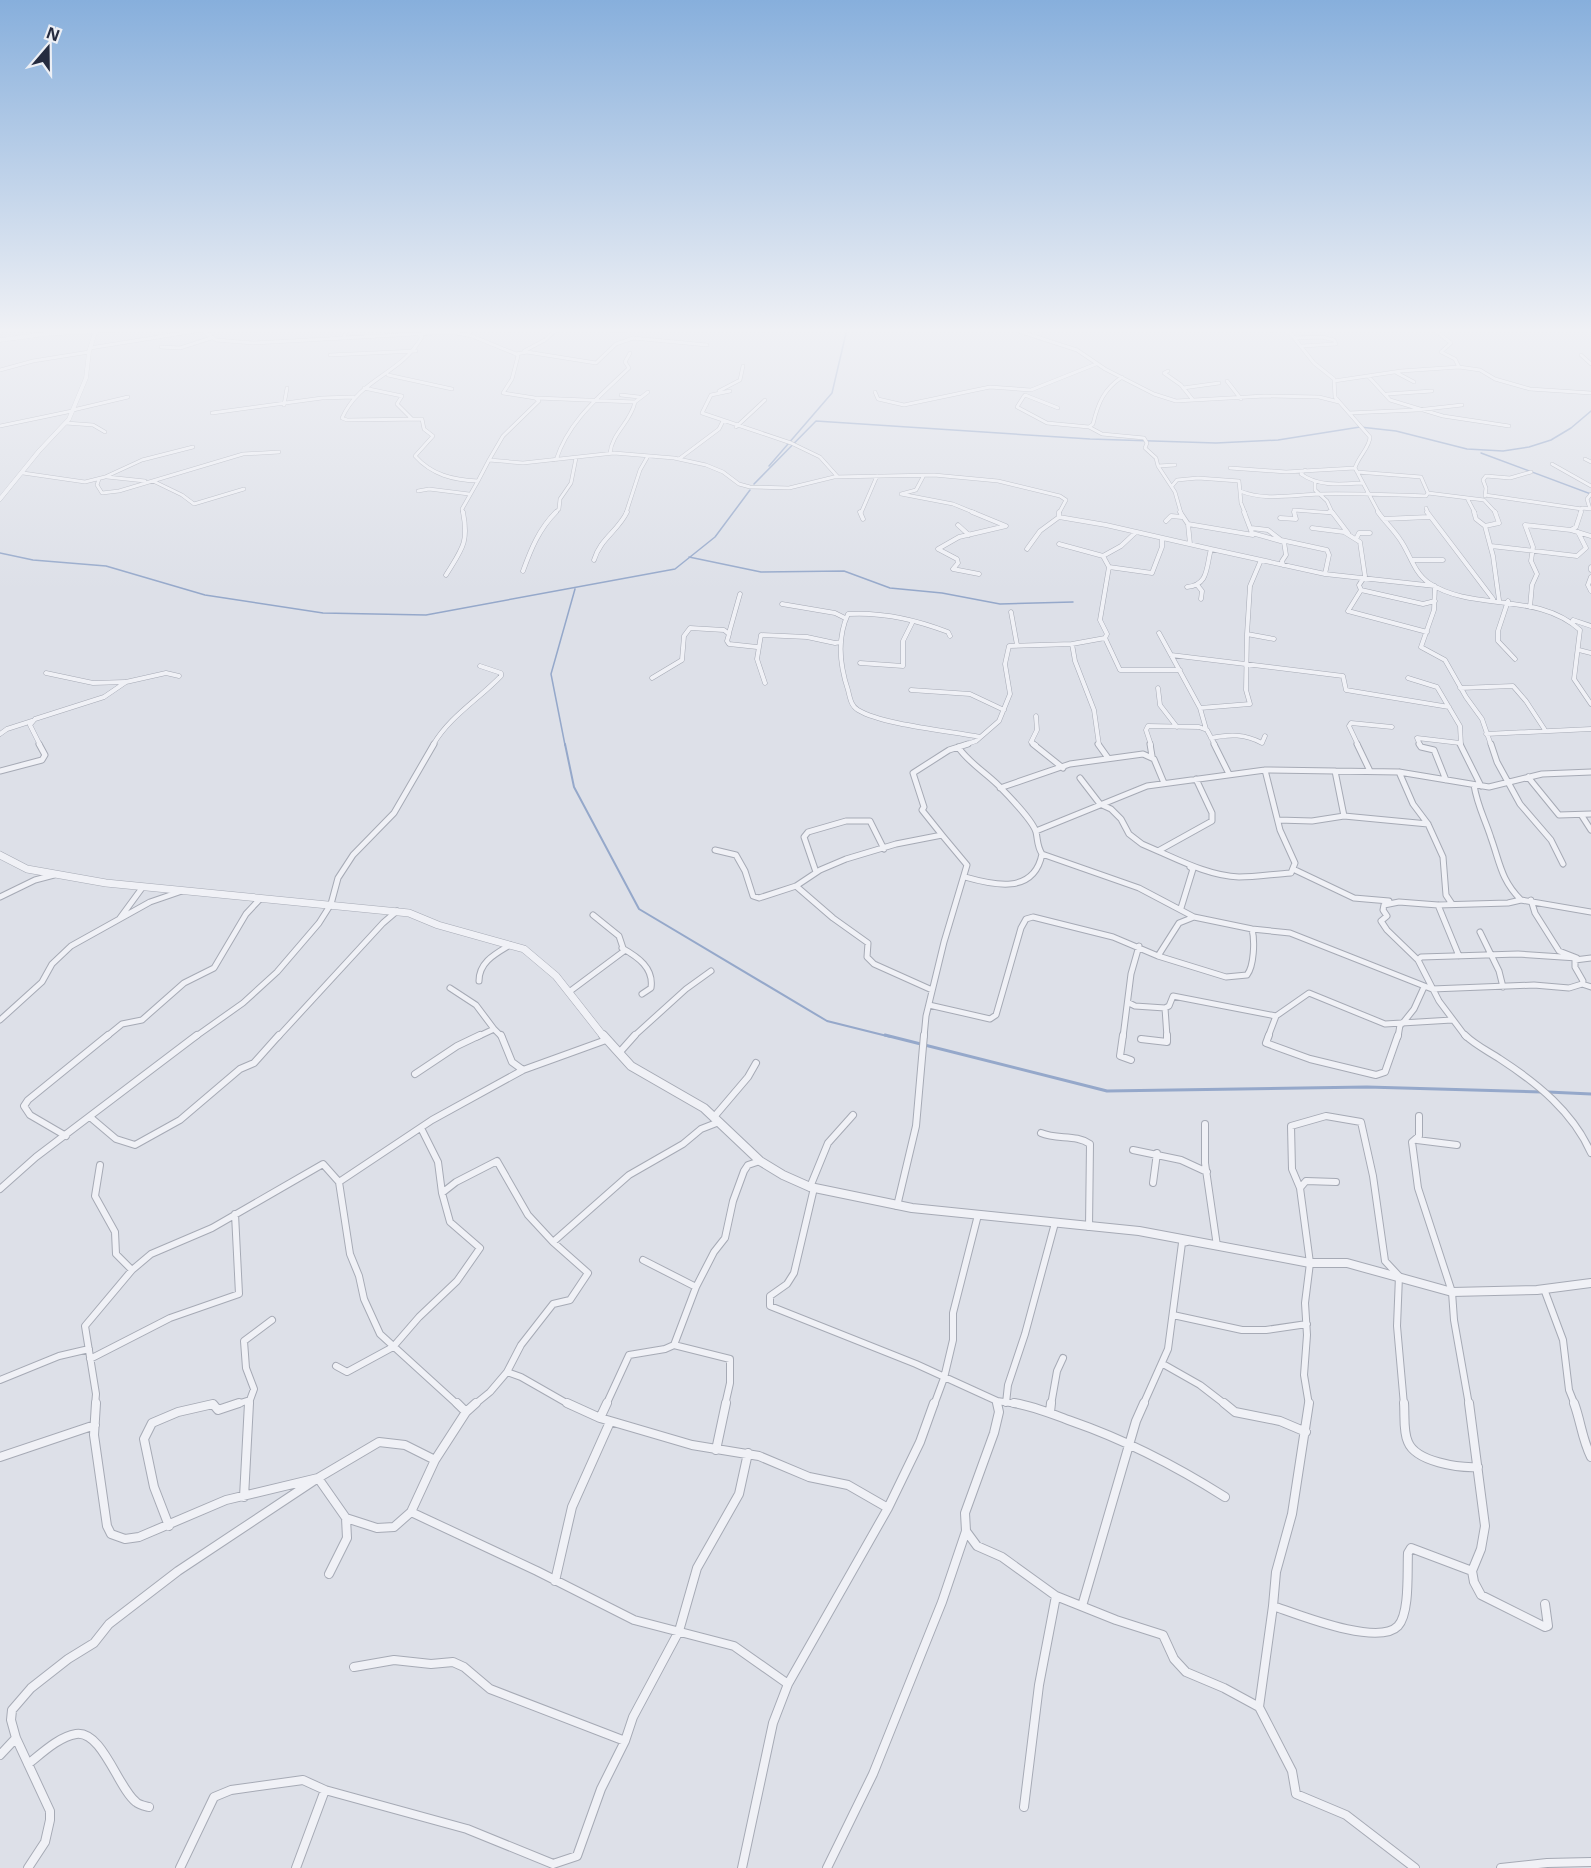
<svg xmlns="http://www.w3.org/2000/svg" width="1591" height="1868" font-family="'Open Sans',sans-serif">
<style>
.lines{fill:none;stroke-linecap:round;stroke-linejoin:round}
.stream-far2{stroke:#95a8ca;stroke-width:1.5}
.stream-far1{stroke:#95a8ca;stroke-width:2}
.stream{stroke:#95a8ca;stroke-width:3}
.minor-far4-casing{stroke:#a6aab5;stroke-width:4}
.minor-far3-casing{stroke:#a6aab5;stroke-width:5}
.minor-far2-casing{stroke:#a6aab5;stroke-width:7}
.minor-far1-casing{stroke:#a6aab5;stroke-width:8}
.minor-casing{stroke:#a6aab5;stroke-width:10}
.tertiary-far2-casing{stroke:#a6aab5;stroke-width:4.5}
.tertiary-far1-casing{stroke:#a6aab5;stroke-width:8}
.tertiary-casing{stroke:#a6aab5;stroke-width:10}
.minor-far4{stroke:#f0f1f6;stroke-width:3}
.minor-far3{stroke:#f0f1f6;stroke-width:4}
.minor-far2{stroke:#f0f1f6;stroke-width:5}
.minor-far1{stroke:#f0f1f6;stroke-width:6}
.minor{stroke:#f0f1f6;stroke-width:8}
.tertiary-far2{stroke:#f0f1f6;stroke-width:4}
.tertiary-far1{stroke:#f0f1f6;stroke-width:7}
.tertiary{stroke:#f0f1f6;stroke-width:8}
</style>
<rect width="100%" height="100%" fill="#dde0e8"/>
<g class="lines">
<path class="stream-far2" d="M1481,453L1591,494
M769,466L832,393L847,329
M754,484L816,421L1090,439L1216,443L1278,440L1360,427L1396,431L1467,449L1503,451L1529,447L1551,440L1571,428L1591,411
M0,553L33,560L106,566L205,595L323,613L426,615L675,569L715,537L750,490
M689,557L761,572L844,571L890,588L942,593L1000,604L1073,602
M565,745L551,674L575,589"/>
<path class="stream-far1" d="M565,744L574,787L639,909L827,1021L891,1037"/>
<path class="stream" d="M885,1035L1107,1091L1367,1087L1542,1092
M1548,1092L1591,1094"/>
<g class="minor-far4-casing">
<path id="minor-far4" d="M201,329L216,340L253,343L451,332L472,336L516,354L518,356L512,379L503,393L535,398L539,401L503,436L489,460
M603,329L618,331L635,329
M1012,329L1077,350L1105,369L1154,394L1176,401L1265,396L1319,397L1339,402
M1287,329L1314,363L1334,379L1335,397L1370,437C1370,447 1358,457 1355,468L1379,513
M1442,329L1436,331L1451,343L1441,352L1455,359L1459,367
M419,334L422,337C400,375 360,378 342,418L347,420L422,419L424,429L433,436L415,456C432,475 453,480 478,481L489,460L523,463L614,453L674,458L706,465L723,472L739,484L750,487L789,488L834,477L934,475L998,481L1060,496L1066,500L1059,513
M467,334L475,329
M344,337L348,329
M1295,338L1322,337L1334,340L1336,344L1302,346
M161,347L180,348L211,338
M90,348L202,330
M524,351L545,340L557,329
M516,354L527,352L596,363L616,344L633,338L707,345
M330,355L416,351
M1581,355L1591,364
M0,370L33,361L89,352
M1168,371L1164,373L1181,385L1193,400
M1397,373L1414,382
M388,375L452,389
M1368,376L1390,400L1443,416L1509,426
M1227,381L1241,399
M1334,381L1401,371L1459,367L1480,370L1495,379L1530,389L1591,393
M364,388L402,396L397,404L411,418
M1183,388L1219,383
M719,391L740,380L743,366
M730,391L711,395L702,413L791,443L820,457L837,476
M875,392L878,399L904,405L990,387L1031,390L1096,364
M1387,394L1432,391
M621,395L639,397
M1025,395L1058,408
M1024,396L1017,407L1047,423L1089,427L1093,424C1098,403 1104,389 1122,377
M537,398L635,402L648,392
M284,405L287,388
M73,410L128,397
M212,413L322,398L353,397
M1349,413L1417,410L1462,405
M66,423L93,425L105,432
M0,426L72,411
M736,427L765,400
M1089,427L1102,434L1144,438L1147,443L1145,448L1156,458L1158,466
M610,453C612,433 631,422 635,402
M679,459L719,429L723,421
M1585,459L1591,462
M556,460C569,420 600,396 629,368L625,362L630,353
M1552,464L1591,486
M1175,465L1158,466L1175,492L1181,513
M1230,468L1286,472L1355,468
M1305,470L1301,474C1319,487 1342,484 1363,483
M1357,472L1421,477L1428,493
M23,473L85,482L105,477L142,460L193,447
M924,475L916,490L901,494L953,504L975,513
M107,477L145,481
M99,479L97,485L102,493L119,491L243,454L279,452
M153,481L182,495L194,504L244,489
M1315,482V490L1327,501L1332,512
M1172,486L1177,480L1198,478L1239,481L1241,503L1245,513
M418,491L429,489L469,494
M1240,491C1264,501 1293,495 1319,494C1354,493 1390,495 1426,496L1428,493L1484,500L1496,513
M1485,495L1582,509
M1485,496L1486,488L1483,480L1486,476L1510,478L1531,472
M1467,498L1475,513
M1426,508L1428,513
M1590,509L1587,499L1591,494
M463,513L462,509L478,481
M555,513L559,509L560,499L571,483L576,458
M626,513L640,470L648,456
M861,513L877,476
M1295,513L1294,510L1333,513
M1580,513L1582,508L1591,509"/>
</g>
<g class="minor-far3-casing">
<path id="minor-far3" d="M860,512L863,519
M972,512L1006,526L959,537L938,549L957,559L958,563L953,569L979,574
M1180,512L1188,524L1190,544
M1244,512L1252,533L1284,542L1286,555L1282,561L1283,565
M1329,512H1332L1348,533
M1378,512C1385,522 1394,530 1401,541C1410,554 1414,573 1429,583C1473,612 1537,591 1580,630L1574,679L1591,704
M1427,512L1493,599
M1474,512L1476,519L1485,526
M1495,512L1499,523L1485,526L1493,556L1499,600
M1059,517V512
M1280,518L1296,519L1294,512
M1383,519L1429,517
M1166,521L1171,516L1182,517
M1188,524L1253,535
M958,525L969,535
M1251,528L1268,530L1281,540L1327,550L1329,555L1325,574
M1312,528L1344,532L1360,542L1365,576L1359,585L1361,590L1423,604L1435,601
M1571,530L1576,527L1581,512
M1357,537L1359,533H1370
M1059,544L1103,556
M1491,546L1577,556L1586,548L1578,532
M1027,549L1040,531L1059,517L1106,525L1211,549C1206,567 1209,585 1187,587
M1211,549L1325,574L1435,586L1434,610L1421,647L1445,660L1466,697L1482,719L1491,745
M594,560C600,539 618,531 627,512
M1412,560H1443
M1109,567L1152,573L1162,547V539
M1591,567V570
M523,571C531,549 539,529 556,512
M446,575C462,549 469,543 463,512
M1591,577L1588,585L1591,591
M1198,586L1202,591L1201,599
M1361,590L1348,611L1427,632
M1508,601L1498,631V641L1515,659
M782,604L835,613L845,618
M1530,607L1532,585L1537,574L1531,561L1533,547L1525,525L1571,530L1591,536
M1011,612L1017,645
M1573,620L1591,626
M729,633L740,594
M1159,633L1200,708L1206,729
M1247,634L1250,586L1261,560
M950,636L948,632C917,620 881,612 848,614C837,638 840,666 848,690C850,698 851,706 858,710C883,725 950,731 980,737
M1105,638L1120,670H1180
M1579,650L1591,653
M1171,655L1343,676L1346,690L1449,707
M860,663L903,666V641L912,623
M46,673L93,683L125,682
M652,678L682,660L684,636L690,628L724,630L729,634L727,641L729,644L757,647
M1408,678L1437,687L1460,726L1461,745
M765,683L757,659L761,635L807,637L835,643L841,642
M1158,688L1160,705L1177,727
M1460,688L1513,686L1526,701L1545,730
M911,690L970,694L1004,710
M1200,708L1250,704L1246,690L1247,634L1274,639
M0,734L7,729L32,721
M1486,734L1591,729
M1211,738C1230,734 1245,734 1262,743L1265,736
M40,745L30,725L35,719L104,697L126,682L166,673L179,676
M433,745C449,717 479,699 501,676V673L480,666
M964,745L976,741L999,721L1010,694L1005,664L1009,646L1072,644
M1036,745L1031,742L1037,730L1036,716
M1099,745L1094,710L1075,661L1072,644L1105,638L1107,634L1100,620L1109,567L1103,556L1121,546L1136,532
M1151,745L1146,730L1148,726L1199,727L1207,730L1215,745
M1358,745L1349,726L1351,723L1392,727
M1420,745L1417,738L1460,743"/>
</g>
<g class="minor-far2-casing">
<path id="minor-far2" d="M1033,744L1063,768
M1098,744L1108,758
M1150,744L1152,756
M1214,744L1229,774
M1357,744L1370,771
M1419,744L1421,747L1434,750L1446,780
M1460,744L1481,786
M1491,744L1497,762L1520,804L1551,840L1563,864
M958,747C969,763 985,772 998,785C1007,794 1033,821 1036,832C1038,841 1037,846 1042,854L1139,888L1194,917
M0,771L42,760L45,755L39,744
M1399,772L1413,804L1428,824L1443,857L1446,895L1452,904
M1528,777L1559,815L1591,814
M1080,778L1100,804L1111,809L1121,819L1129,834L1142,844L1158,851L1212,821V813L1196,779
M1474,785C1477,805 1485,819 1491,838C1500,863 1501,880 1521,900
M1000,788L1070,764L1143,754L1154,759L1164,783
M1344,816L1428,824
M1582,816L1591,830
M1278,820L1312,821L1344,816L1335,771
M1036,831L1147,786L1265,770L1399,772L1489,787L1542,774L1591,772
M942,835L922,810L924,807L913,773L949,750L968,744
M715,850L736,855L745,871L753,896L759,898L796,886L820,870L846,859L896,844L942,835L967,865L944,942L926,1016L924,1037
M1158,851C1183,862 1211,876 1239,877C1256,877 1274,874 1291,873L1295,863L1280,830L1265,770
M1293,869L1354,898L1389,901
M816,872L804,837L808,832L846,821H870L884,849
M965,877C993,885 1034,895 1042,854
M796,886L833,918L868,943L867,957L874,964L932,990
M0,897L35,880L54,875
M1438,905L1459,956
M1181,908L1193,869L1190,867
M120,918L142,888
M1480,932L1499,971L1503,987
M622,948C638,957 654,968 651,988L642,994
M1158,956L1226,977L1247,975C1254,966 1255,941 1252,929
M1418,960L1387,930L1381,921L1387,916L1383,910L1384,905L1399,902L1438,905L1508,903L1521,900L1591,912
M479,981C479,962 495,954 510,945
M1582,984L1591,987
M450,988L476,1005L494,1029
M569,992L624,951L619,936L593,915
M1129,1003L1135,1006L1165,1008
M929,1005L990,1019L996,1015L1021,928L1026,919L1033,917L1113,937L1158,956L1179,923L1194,917L1252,929L1290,933L1432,989L1534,985L1569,988L1582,984L1583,981L1575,967V960L1591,958
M0,1020L42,982L52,964L71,946L150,902L182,891
M1402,1024L1414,1009L1424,987
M106,1037L122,1024L142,1020L184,983L214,968L246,914L260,899
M195,1037L243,1003L277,972L319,923L331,904L338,878L353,855L394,813L434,744
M278,1037L383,923L397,911
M477,1037L494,1029L502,1037
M633,1037L686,989L711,971
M1123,1037L1131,974L1139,946
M1167,1037L1165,1008L1169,1006L1173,996L1276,1016
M1268,1037L1276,1016L1309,993L1385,1024L1452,1020
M1398,1037L1400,1025
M1466,1037L1439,1001L1418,960L1421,957L1518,954L1577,958L1559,951L1535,913L1531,900"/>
</g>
<g class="minor-far1-casing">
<path id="minor-far1" d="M501,1035L512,1062L523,1070
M1123,1035L1120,1056L1131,1060
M1269,1035L1266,1043L1310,1059L1376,1075L1385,1072L1398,1035
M1465,1035C1475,1045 1488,1051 1500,1059C1537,1083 1573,1112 1591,1153
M1141,1039L1167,1042V1035
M619,1053L635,1035
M415,1074L457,1046L480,1035
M1419,1116V1136L1412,1142L1418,1188L1452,1292L1454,1320L1469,1405
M90,1117L116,1139L135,1145L180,1120L240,1069L254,1063L279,1035
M714,1117L748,1077L756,1063
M1205,1124V1163L1217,1246
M421,1128L438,1162L442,1193
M1041,1133C1057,1140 1076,1134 1090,1144L1089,1227
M66,1136L30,1115L24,1106L28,1100L108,1035
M1417,1140L1457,1145
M1133,1150L1181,1160L1207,1172
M100,1165L95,1196L115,1232L116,1254L132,1270
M339,1182L432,1120L523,1070L606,1040
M1153,1183L1157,1153
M810,1187L828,1143L853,1115
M814,1188L794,1273L787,1284L770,1296V1306L916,1364L997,1401L1024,1405
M1300,1188L1292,1169L1291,1126L1326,1116L1361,1122L1373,1176L1385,1261L1399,1276L1397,1326L1404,1405
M0,1189L36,1157L197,1035
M897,1206L916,1126L924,1035
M643,1260L696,1287L714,1252L725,1238L733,1201L744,1171L748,1165L760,1161
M696,1287L674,1345L730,1359V1383L725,1405
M1544,1289L1563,1340L1569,1390L1575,1405
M1173,1315L1242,1330H1266L1307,1324
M90,1359L170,1318L239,1294L235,1214
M1163,1364L1200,1385L1226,1405
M336,1366L347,1372L393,1347L419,1317L457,1281L480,1248L450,1222L442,1193L456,1182L497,1161L528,1215L553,1242
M507,1372L521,1345L553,1304L570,1300L588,1273L553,1242L629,1175L683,1144L701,1129L719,1122
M0,1380L59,1356L89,1349
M250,1400L254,1389L246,1368L244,1341L272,1320
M997,1401L998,1405
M1006,1403L1008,1385L1025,1334L1055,1223
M95,1405L96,1394L85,1326L132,1270L151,1254L212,1228L323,1164L339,1182L350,1254L359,1276L364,1299L380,1334L458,1405
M209,1405H214
M234,1405L250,1400L249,1405
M474,1405L490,1392L507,1372L521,1377L570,1405
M606,1405L629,1355L665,1349L674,1345
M934,1405L944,1378L953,1340V1313L978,1215
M1051,1405L1057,1371L1063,1358
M1143,1405L1168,1349L1182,1243L1187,1242
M1309,1405L1304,1375L1307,1335L1305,1303L1310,1263L1300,1188L1306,1181L1336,1182"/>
</g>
<g class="minor-casing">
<path id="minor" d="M96,1403L94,1435L107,1526L111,1534L125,1539L139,1537L226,1500L318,1478
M457,1403L466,1412L476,1403
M567,1403L600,1418L692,1445L759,1456L809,1477L848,1485L888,1508
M1014,1403C1034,1406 1052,1414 1071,1421C1126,1440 1176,1466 1225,1497
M1224,1403L1235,1412L1280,1421L1306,1432
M1309,1403L1292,1514L1276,1572L1273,1606C1297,1614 1378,1647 1398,1626C1410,1613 1407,1571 1408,1553L1411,1548L1472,1571
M1404,1403C1405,1415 1403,1432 1408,1442C1416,1462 1459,1468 1478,1467
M1469,1403L1485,1526L1481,1549L1472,1571L1474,1582L1481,1595L1545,1627L1548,1626L1545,1604
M1574,1403C1581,1422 1582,1439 1591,1457
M1050,1412L1051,1403
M600,1418L607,1403
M716,1450L726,1403
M0,1457L95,1425
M435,1460L466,1412
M318,1478L346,1518L377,1528L394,1527L411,1512
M244,1497L249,1403
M169,1526L154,1487L144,1439L152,1423L178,1412L213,1404L218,1410L239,1403
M966,1531L977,1546L1002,1557L1056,1596L1116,1620L1163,1635L1174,1659L1186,1672L1224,1688L1259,1707
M329,1574L347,1538L346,1518
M555,1581L572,1507L610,1422
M1082,1606L1136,1421L1144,1403
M1273,1606L1259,1707L1292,1771L1296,1794L1346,1815L1415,1868
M354,1667L394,1660L431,1664L453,1662L464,1667L490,1689L625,1741L633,1717L679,1631L697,1568L739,1494L748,1453
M0,1755L16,1738
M28,1764C41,1754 58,1737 76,1734C102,1730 118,1788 136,1802C139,1805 145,1806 149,1807
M1024,1807L1039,1685L1056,1596
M28,1868L45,1842L50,1820V1811L16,1738L11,1720L12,1710L31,1688L68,1659L94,1643L109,1624L178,1571L318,1478L379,1442L405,1445L435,1460L411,1512L537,1571L634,1620L734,1646L788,1684
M180,1868L214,1797L231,1790L303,1780L325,1790
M296,1868L325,1790L467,1829L553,1864L577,1856L601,1789L625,1741
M742,1868L773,1723L788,1684L888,1508L920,1442L934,1403
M827,1868L873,1774L942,1602L966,1531L965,1513L994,1433L999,1412L997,1403
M1501,1868L1547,1863L1591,1862"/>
</g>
<g class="tertiary-far2-casing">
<path id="tertiary-far2" d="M0,340L45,334L128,329
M0,499L39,451L69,419L86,378L89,352L96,329"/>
</g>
<g class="tertiary-far1-casing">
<path id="tertiary-far1" d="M0,855L27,869L106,883L409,913L438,925L524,949L556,976L604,1037"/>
</g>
<g class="tertiary-casing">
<path id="tertiary" d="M603,1035L631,1066L704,1108L760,1161L783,1175L810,1187L912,1208L1139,1231L1310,1263H1347L1452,1292L1537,1290L1591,1283"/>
</g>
<use href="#minor-far4" class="minor-far4"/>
<use href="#minor-far3" class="minor-far3"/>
<use href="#minor-far2" class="minor-far2"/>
<use href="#minor-far1" class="minor-far1"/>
<use href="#minor" class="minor"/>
<use href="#tertiary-far2" class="tertiary-far2"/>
<use href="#tertiary-far1" class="tertiary-far1"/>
<use href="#tertiary" class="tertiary"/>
</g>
<linearGradient id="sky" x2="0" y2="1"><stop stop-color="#87afdc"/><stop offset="0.56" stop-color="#f0f1f5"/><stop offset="1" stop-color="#f0f1f5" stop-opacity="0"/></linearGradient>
<rect width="1591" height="590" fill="url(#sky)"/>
<g transform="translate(48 48) rotate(20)" stroke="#eceff5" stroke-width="4.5" paint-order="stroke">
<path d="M0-4.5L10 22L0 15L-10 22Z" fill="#252b3f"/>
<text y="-9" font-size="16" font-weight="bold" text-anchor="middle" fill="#252b3f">N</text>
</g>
</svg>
